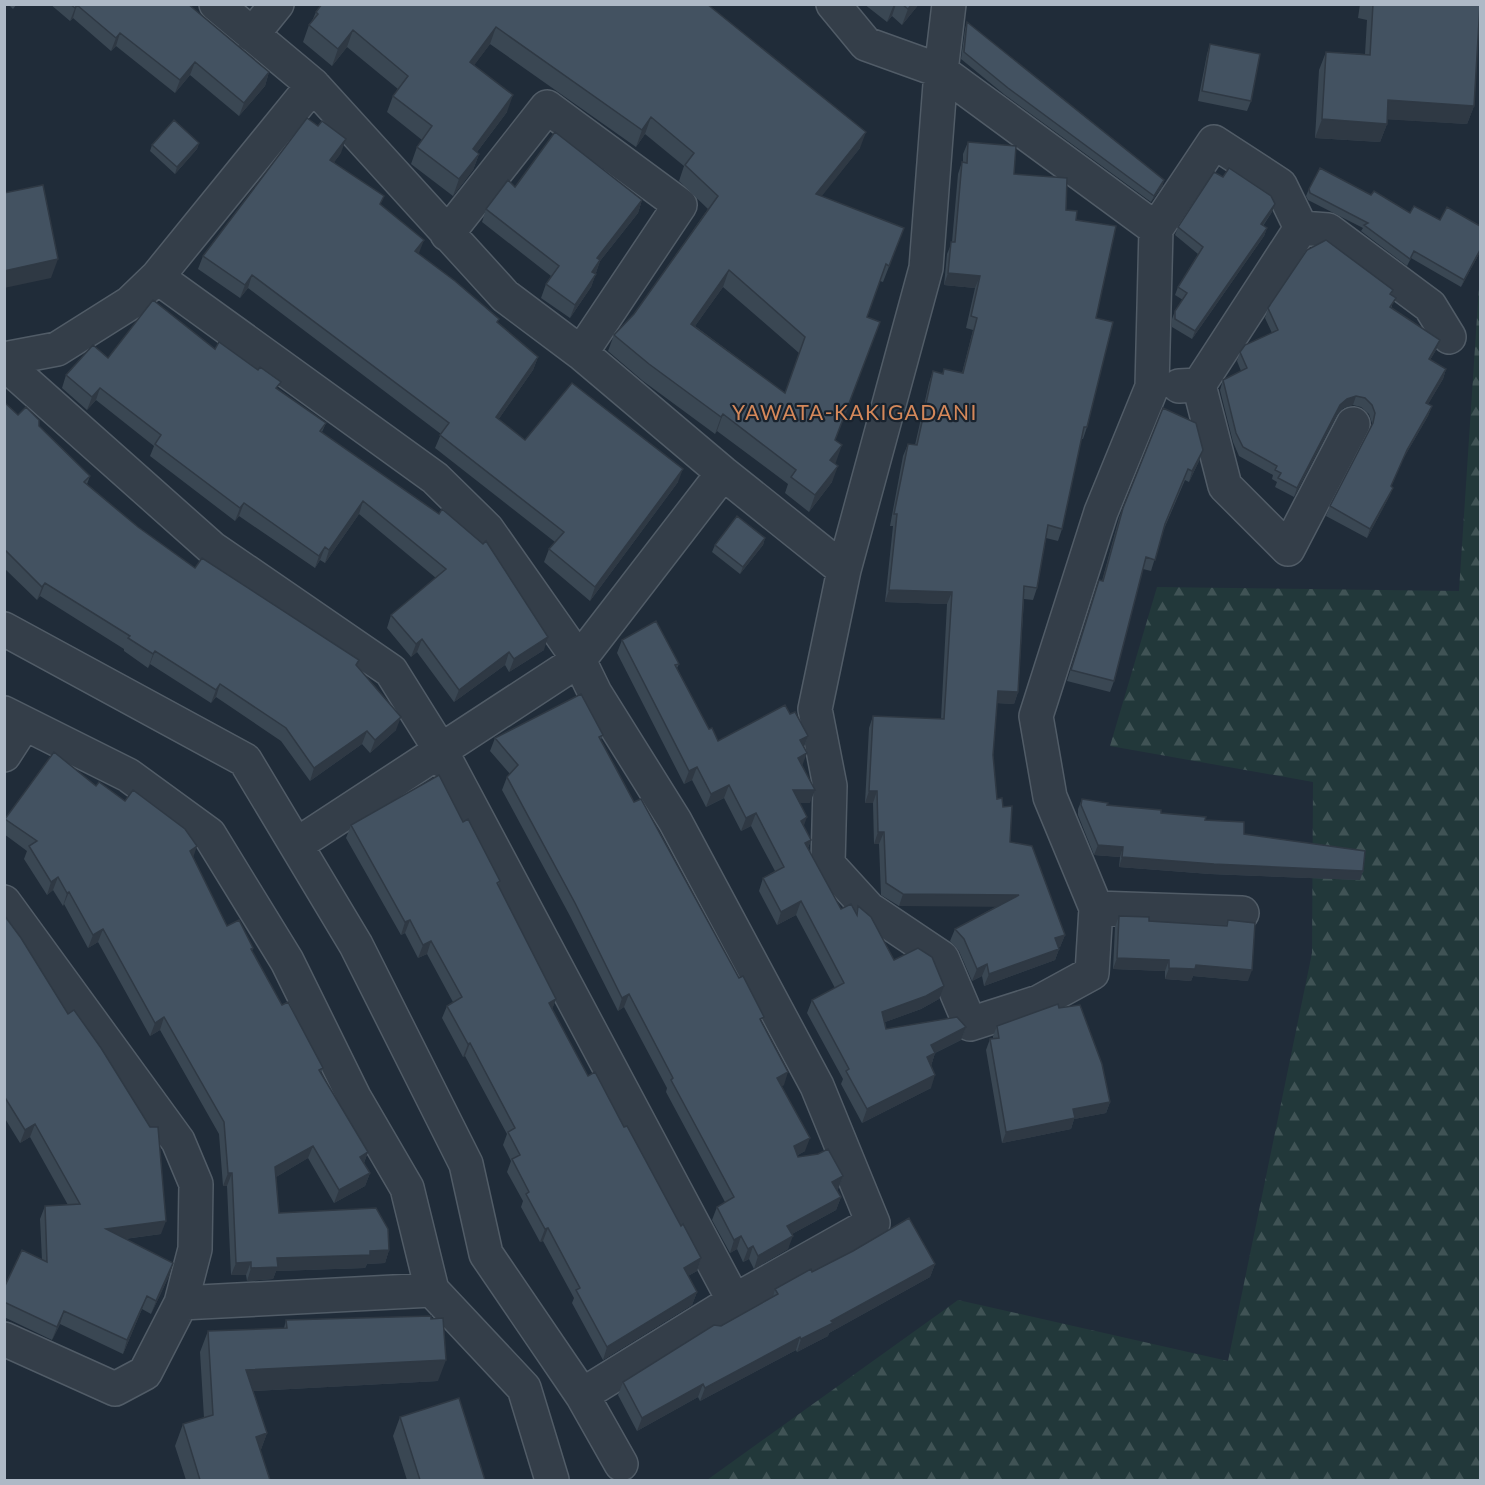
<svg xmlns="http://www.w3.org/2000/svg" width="1485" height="1485" font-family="Lato,sans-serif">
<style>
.forest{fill:url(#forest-firs)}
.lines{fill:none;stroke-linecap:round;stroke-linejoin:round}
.minor-casing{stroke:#515c67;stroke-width:36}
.minor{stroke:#343e49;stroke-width:33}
.wall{fill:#3a4753;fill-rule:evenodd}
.shaded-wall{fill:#2f3944}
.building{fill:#435261;stroke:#2f3944;stroke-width:1.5;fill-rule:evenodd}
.labels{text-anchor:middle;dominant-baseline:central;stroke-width:4.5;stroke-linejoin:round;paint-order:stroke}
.neighbourhood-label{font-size:21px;letter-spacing:1.5px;fill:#d5885a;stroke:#19232e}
</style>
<defs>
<pattern id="forest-firs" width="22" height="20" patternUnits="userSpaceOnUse" patternTransform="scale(1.5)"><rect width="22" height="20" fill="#22383a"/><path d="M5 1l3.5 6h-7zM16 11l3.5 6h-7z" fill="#405355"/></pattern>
</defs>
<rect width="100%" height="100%" fill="#202c39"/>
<path class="forest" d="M1480,271V1480H707L958,1300L1228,1361L1312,953L1313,782L1110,746L1157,587L1459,591Z"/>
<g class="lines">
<g class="minor-casing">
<path id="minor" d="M216,4L313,85
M833,4L866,44L941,71L1156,229L1152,387L1101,512L1036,716L1050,797L1096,908L1092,973L1039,1002L970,1024L942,958L869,909L828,864L830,786L815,709L844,570L926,268L941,71L949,4
M252,35L277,4
M1156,229L1214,142L1280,185L1301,228L1328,230L1430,306L1449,337
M447,234L547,107L680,205L581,353
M157,277L435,478L487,529L579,660L595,693L675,821L817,1086L873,1223L734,1301L582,1395
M4,359L57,349L130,303L157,277L313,85L505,296L581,353L723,473L844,570
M4,363L212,548L391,671L441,751L734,1301
M1199,385L1225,486L1288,549L1353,424
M1179,386L1199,385L1301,228
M4,629L245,760L356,945L466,1164L486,1254L582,1395L621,1464
M4,713L128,775L209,834L287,961L354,1097L407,1188L432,1290L524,1388L552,1480
M4,755L24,724
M296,845L579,660L723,473
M4,902L178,1141L196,1184L195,1249L181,1303
M1096,908L1242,913
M4,1339L115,1389L145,1373L181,1303L432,1290"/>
</g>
<use href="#minor" class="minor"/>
</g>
<path class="wall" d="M8,4H17L13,9Z
M50,4H188L269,72L265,86L239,116L190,75L175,93L116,46L111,51L73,18L70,21Z
M707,4L860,148L821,196L904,228L883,282L880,281L867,317L835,441L836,462L834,463L832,482L809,512L785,493L788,484L717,431L715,434L643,381L608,351L614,335L634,314L708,209L679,181L684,166L645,134L636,147L490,44L474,65L507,112L477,152L479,154L473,170L453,196L411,164L417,147L422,140L387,112L393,96L398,89L347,47L332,66L303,42L309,25L312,21L316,12ZM723,287L799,353L785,393L695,326Z
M864,4H919L902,25L892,16L887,22Z
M1360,4H1480V16H1479L1474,106L1467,124L1387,119V124L1380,142L1315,138L1319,70L1326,52L1365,54L1367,20L1358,18Z
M967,22L1164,180L1162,187L1151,202L1005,95L961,59L965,29Z
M1210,44L1251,101L1247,111L1198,101L1207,54Z
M968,142L1066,210L1076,220L1096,318L1087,427L1083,439H1081L1062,529L1058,541L1046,538L1037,588L1033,600L1024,599L1018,692L1014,704L997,703L993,755L997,799L1003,807L1010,842L1065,935L1060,947H1059V949L1055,960L984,986L982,976L972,981L959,951L950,941L955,929L997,906H899L881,895L879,844H874L873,803H865L869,728L873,716L941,719L947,604L885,602L893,526H890L903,456L908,444L915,445L929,383L933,371L942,374L944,369L962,373L973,330L966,328L975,288L944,285L947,254L952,242L958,174L962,162L963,163V154Z
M199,143L197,149L175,174L150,151L152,145Z
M341,153L334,162L381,205L419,254L498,323L538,357L533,370L498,420L525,440L678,482L590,601L544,562L549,549L555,542L435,448L441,434L248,288L240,298L198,269L203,256Z
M515,187L642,200L638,213L600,261L591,287L570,318L541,298L546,284L551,276L482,222L486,209Z
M1309,189L1371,195L1410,213L1440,220L1480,226V252L1461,287L1411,258L1407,266L1361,231L1363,228L1308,200L1306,196Z
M1272,212L1263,226L1267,228L1264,236L1192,339L1172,327V319L1175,311L1183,300L1175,295L1178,287L1198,254L1175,235L1178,227Z
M1393,290L1391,295L1392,308L1440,340L1436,350L1430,360L1446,369L1443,379L1428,404L1432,406L1428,416L1403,459L1391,487L1393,488L1389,497L1367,538L1326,516L1330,506L1371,428L1372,423L1369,414L1361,407L1353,405L1343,408L1337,415L1294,497L1275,487L1277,482L1272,479L1273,475L1239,456L1233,442L1220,390L1223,380L1241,371L1237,361L1240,352L1272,333L1265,318L1268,308Z
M215,349L278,389L326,423L322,432L544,650L509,672L505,665L454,702L417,652L411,657L387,628L391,615L436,578L359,514L325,563L320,560L315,568L239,516L235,521L150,456L154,446L96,400L87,410L62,388L66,375L108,358Z
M4,402L18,415L39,426L90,476L87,484L138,527L195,568L357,666L396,730L370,753L362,744L310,781L281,741L216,697L211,703L150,664L148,668L124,651V649L40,596L37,600L4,568Z
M1203,450L1199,461L1189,482L1185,480L1164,529L1151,571L1143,569L1114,681L1110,692L1067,681L1095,591L1099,580L1102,581L1119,518L1123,508Z
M765,538L763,545L740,574L712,552L715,545Z
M622,640L679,664L677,668L709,729L718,741L790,714L808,736L804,747L802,766L810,803H800L804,827L811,840L808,848L841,909L856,912L858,906L894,960L939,999L921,1009L885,1022L886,1029L966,1027L961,1040L935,1053L931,1066V1088L862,1123L841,1084L843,1079L807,1013L812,1000L835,988L796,915L777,925L759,891L763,878L775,871L751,826L741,831L724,798L706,807L692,780L684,784L617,653Z
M603,735L601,740L634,802L762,1024L784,1085L781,1086L805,1151L798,1155V1157L843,1176L838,1189L837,1190L841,1197L836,1210L792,1234L788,1249L754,1269L749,1259L743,1262L737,1249L730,1253L712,1220L717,1207L725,1202L666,1092L667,1088L624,1007L618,1011L570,916L502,790L507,777L510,774L490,751L495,738Z
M96,786L193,857L227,926L253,948L252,951L282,1005L323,1068L321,1073L368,1152L364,1163L370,1173L365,1186L334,1203L308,1158L276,1177L279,1213L389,1250L385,1263L367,1264L365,1268L276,1271L273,1279L247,1281L246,1275H231L227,1186H223L219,1134L160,1030L150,1036L98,942L88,948L64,904L63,906L53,890L47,895L24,859L27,851L4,834L5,819Z
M1082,799L1107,805L1205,820L1244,834L1363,871L1360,880L1210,874L1119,867L1120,857L1094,855L1078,815V809Z
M463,822L500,881L498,886L556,999L552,1009L588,1076L624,1127L681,1226L701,1258L697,1271L688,1276L697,1292L692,1305L603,1360L572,1303L574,1298L543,1241L540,1242L521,1207L523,1201L507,1172L511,1161L503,1145L507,1134L465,1056L463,1057L442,1018L447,1006L453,1002L427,954L418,958L405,933L401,935L346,838L351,825Z
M4,915L161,1234L125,1239L173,1263L169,1276L151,1314L142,1309L123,1354L60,1324L52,1340L4,1317V1288L42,1260L40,1219L45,1206L68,1205L30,1137L20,1143L4,1117Z
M1119,916L1149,921L1226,925L1228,920L1248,981L1193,976L1191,981L1165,979V971L1113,969L1115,927Z
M1059,1008L1110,1102L1106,1113L1074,1119L1071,1129L1002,1143L986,1050L990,1039L993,1038V1036L997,1026Z
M935,1264L930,1277L829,1333L828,1336L797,1352L796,1350L700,1401L698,1397L637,1431L618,1395L623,1382L773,1297L775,1289L812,1272Z
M286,1320L438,1381L253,1391L267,1433L260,1452L270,1480H186L175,1446L183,1424L204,1418L200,1352L208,1331L284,1328Z
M400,1417L485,1480H407L393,1436Z"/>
<path class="shaded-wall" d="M894,4H896L892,16L887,22Z
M912,4H919L902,25L908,9Z
M77,5L73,18L70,21L75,8Z
M496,27L490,44L464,79L470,62Z
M353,30L347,47L332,66L338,49Z
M120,33L116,46L111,51L116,38Z
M195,62L190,75L175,93L180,80Z
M269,72L265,86L239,116L244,103Z
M513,95L507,112L467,165L473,149Z
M1388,100L1474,106L1467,124L1381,119Z
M651,117L645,134L636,147L642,130Z
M1322,119L1387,124L1380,142L1315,138Z
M866,132L860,148L810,211L816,194Z
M346,139L341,153L326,173L330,160Z
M199,143L197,149L175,174L177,167Z
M479,154L473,170L453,196L459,179Z
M1164,180L1162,187L1151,202L1154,196Z
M642,200L638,213L600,261L596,273L588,285L597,258Z
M1275,204L1272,212L1258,232L1261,224Z
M1267,228L1264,236L1192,339L1195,331Z
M424,240L419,253L410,264L415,251Z
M1480,250V252L1461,287L1464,280Z
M58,259L51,278L4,288V271Z
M729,270L723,287L685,340L691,324Z
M948,273L980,276L975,288L944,285Z
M596,274L591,287L570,318L575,305Z
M252,275L248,288L240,298L245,285Z
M1440,340L1436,350L1425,368L1429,359Z
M538,357L533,370L491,430L496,417Z
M1446,369L1443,379L1423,413L1426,403Z
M100,388L96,400L87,410L92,397Z
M1356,396L1353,405L1343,408L1337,415L1294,497L1297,488L1340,405L1347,399Z
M1432,406L1428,416L1403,459L1387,496L1407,450Z
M723,414L717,431L715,434L721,417Z
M842,445L836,462L824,477L830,460Z
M1203,450L1199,461L1189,482L1192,471Z
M838,466L832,482L809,512L815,495Z
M683,469L678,482L590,601L595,587Z
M1393,488L1389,497L1367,538L1370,529Z
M363,501L359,514L325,563L329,550Z
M244,503L239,516L235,521L240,508Z
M765,538L763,545L740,574L743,567Z
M325,547L320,560L315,568L319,556Z
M45,583L40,596L37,600L42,587Z
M889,590L952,592L947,604L885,602Z
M548,637L544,650L509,672L514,659Z
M422,639L417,652L411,657L416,644Z
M155,651L150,664L148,668L153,654Z
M509,652L505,665L454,702L459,690Z
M220,684L216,697L211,703L216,690Z
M998,691L1018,692L1014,704L994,703Z
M401,717L396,730L370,753L375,740Z
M367,731L362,744L310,781L314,768Z
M808,736L803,749L800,740Z
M807,753L802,766L798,758Z
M697,767L692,780L684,784L689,771Z
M729,785L724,798L706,807L711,794Z
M793,790H815L810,803H788Z
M869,791H877L873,803H865Z
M756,813L751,826L741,831L746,818Z
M807,817L802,831L801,821Z
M878,832H884L879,844H874Z
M811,840L806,853L805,843Z
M1098,845L1123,847L1120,857L1094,855Z
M197,846L193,858L190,851Z
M1122,857L1363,871L1360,880L1210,874L1119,867Z
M58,877L53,890L47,895L51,882Z
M69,892L64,904L63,906L67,893Z
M903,894L1019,895L1015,907L899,906Z
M801,901L796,915L777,925L781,912Z
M410,920L405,933L401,935L405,922Z
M103,929L98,942L88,948L93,935Z
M1065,935L1060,947L1051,950L1055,938Z
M431,941L427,954L418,958L423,945Z
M1059,949L1055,960L984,986L989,974Z
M1117,958L1169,960L1165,971L1113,969Z
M987,964L982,976L972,981L977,969Z
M1196,965L1252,970L1248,981L1193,976L1191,981L1165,979L1169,968Z
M944,986L939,999L921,1009L877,1025L882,1012Z
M629,994L624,1007L618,1011L622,998Z
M556,999L551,1012L549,1003Z
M164,1017L160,1030L150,1036L155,1023Z
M966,1027L961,1040L935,1053L931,1066L922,1071L931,1045Z
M470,1043L465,1056L463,1057L468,1044Z
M788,1072L784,1085L772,1091L777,1078Z
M935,1075L931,1088L862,1123L867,1109Z
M1110,1102L1106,1113L1074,1119L1071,1129L1002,1143L1006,1132L1073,1109Z
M35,1124L30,1137L20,1143L25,1130Z
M810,1138L805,1151L790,1159L794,1146Z
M313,1146L308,1158L271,1180L275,1167Z
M368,1152L363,1165L360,1157Z
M228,1173H232L227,1186H223Z
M370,1173L365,1186L334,1203L339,1190Z
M843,1176L838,1189L828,1195L832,1182Z
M841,1197L836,1210L783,1239L787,1226Z
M166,1221L161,1234L101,1242L106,1229Z
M548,1228L543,1241L540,1242L545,1229Z
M741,1236L737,1249L730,1253L734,1240Z
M793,1236L788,1249L754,1269L758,1256Z
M753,1246L749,1259L743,1262L748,1249Z
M389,1250L385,1263L367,1264L365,1268L276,1271L273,1279L247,1281L251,1268L277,1258Z
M701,1258L697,1271L679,1281L684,1268Z
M251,1262L246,1275H231L236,1263Z
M173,1263L169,1276L151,1314L156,1301Z
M935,1264L930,1277L829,1333L828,1336L797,1352L801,1339L831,1321Z
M697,1292L692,1305L603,1360L607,1347Z
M147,1296L142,1309L123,1354L127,1340Z
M64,1311L60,1324L52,1340L57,1327Z
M800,1337L796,1350L700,1401L705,1388Z
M446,1360L438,1381L238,1392L246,1370Z
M703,1384L698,1397L637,1431L642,1418Z
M267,1433L259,1455L256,1437Z"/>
<path class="building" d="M70,4H188L269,72L244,103L195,62L180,80L120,33L116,38L77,5L75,8Z
M322,4H707L866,132L816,194L904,228L889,266L886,264L867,317L880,322L835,440L842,445L830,460L838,466L815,495L791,477L796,470L723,414L721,417L649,364L614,335L634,314L718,196L685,165L694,153L651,117L642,130L496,27L470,62L513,95L473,149L479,154L459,179L417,147L432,126L393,96L408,76L353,30L338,49L309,25L318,14L316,12ZM729,270L805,337L785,393L691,324Z
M902,4H912L908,9Z
M1373,4H1480L1474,106L1388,100L1387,124L1322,119L1326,52L1370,55Z
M967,22L1164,180L1154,196L1008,88L964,52Z
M1210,44L1260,54L1251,101L1202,91Z
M307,118L318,126L322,121L346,139L330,160L384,196L380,204L424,240L415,251L455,281L499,319L497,322L538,357L496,417L525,440L572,383L683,469L595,587L549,549L564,532L440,435L449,423L252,275L245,285L203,256Z
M174,120L199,143L177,167L152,145Z
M555,132L642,200L597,258L600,260L592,272L596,274L575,305L546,284L559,266L486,209L508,180L515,187Z
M968,142L1016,146L1014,174L1067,178L1066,210L1077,211L1076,220L1116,226L1096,318L1113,322L1087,427H1084L1062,529L1048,525L1037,588L1024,586L1018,692L998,691L993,755L997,799L1002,798L1003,807L1012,806L1010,842L1032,846L1065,935L1055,938L1059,949L989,974L987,964L977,969L964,939L955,929L1019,895L903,894L886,883L884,832H878L877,791H869L873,716L944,719L952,592L889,590L897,514H894L908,444L917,445L933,371L943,374L944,369L963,373L977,318L971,316L980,276L948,273L951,242H955L962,162L967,163Z
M1229,168L1271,196L1275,204L1261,224L1267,228L1195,331L1175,319V311L1187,293L1178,287L1203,247L1178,227L1214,172L1223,177Z
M1320,168L1371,195L1374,191L1410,213L1414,206L1440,220L1447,207L1480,226V250L1464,280L1414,251L1410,259L1364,225L1368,223L1310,193L1309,189Z
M43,185L58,259L4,271V193Z
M1326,240L1393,290L1390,294L1396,298L1390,307L1440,340L1429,359L1446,369L1426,403L1432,406L1407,450L1391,486L1393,488L1370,529L1330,506L1373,423L1375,413L1372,405L1365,398L1356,396L1347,399L1340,405L1297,488L1278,478L1281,473L1275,470L1277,466L1243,447L1236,433L1223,380L1247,368L1240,352L1245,345L1278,330L1268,308L1307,250Z
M153,300L215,349L219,342L258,370L260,367L281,382L276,388L326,423L320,431L439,514L442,509L483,544L486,541L548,637L514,659L509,652L459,690L422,639L416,644L391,615L446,569L363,501L329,550L325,547L319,556L244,503L240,508L155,444L161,435L100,388L92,397L66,375L93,345L108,358Z
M4,402L18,415L26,407L39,420V426L90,476L84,482L138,527L195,568L202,558L359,660L356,665L401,717L375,740L367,731L314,768L286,728L220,684L216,690L155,651L153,654L128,638L130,636L45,583L42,587L6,551L4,552Z
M1163,408L1196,423L1203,450L1192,471L1188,469L1165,524L1155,560L1146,557L1114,681L1071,670L1099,580L1103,581L1123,508Z
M737,516L765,538L743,567L715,545Z
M656,621L679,664L675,665L709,729L712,728L718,741L785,705L790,714L795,712L808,736L800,740L807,753L798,758L815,790H793L807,817L801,821L811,840L805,843L841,909L851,904L857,915L858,906L871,917L894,960L918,948L932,957L944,986L926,996L882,1012L886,1029L957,1017L966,1027L931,1045L935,1053L927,1057L935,1075L867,1109L846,1071L849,1069L812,1000L844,983L801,901L781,912L763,878L784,867L756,813L746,818L729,785L711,794L697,767L689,771L622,640Z
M581,694L603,735L599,737L634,802L641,799L739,978L743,976L764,1017L760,1019L788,1072L777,1078L810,1138L794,1146L798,1157L818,1154L828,1149L843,1176L832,1182L841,1197L787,1226L793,1236L758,1256L753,1246L748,1249L741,1236L734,1240L717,1207L734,1197L671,1080L673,1078L629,994L622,998L575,903L507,777L518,765L495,738Z
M54,752L96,786L99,782L125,801L133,790L185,829L197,846L190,851L227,926L239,920L253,948L251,949L282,1005L288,1002L323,1068L319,1070L368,1152L360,1157L370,1173L339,1190L313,1146L275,1167L279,1213L376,1208L388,1229L389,1250L370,1251V1255L277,1258L278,1267L251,1268V1262L236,1263L232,1173H228L224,1122L164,1017L155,1023L103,929L93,935L69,892L67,893L58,877L51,882L29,846L37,841L5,819Z
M439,775L463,822L468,819L500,881L497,883L556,999L549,1003L588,1076L595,1072L624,1127L627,1126L681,1226L683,1224L701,1258L684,1268L697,1292L607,1347L576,1290L580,1288L548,1228L545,1229L526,1194L529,1192L512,1159L520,1155L508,1132L515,1128L470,1043L468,1044L447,1006L462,997L431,941L423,945L410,920L405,922L351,825Z
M1082,799L1108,803L1107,805L1161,810V813L1206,817L1205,820L1244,822V834L1365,851L1363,871L1214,864L1122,857L1123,847L1098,845L1081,805Z
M4,915L21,938L68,1014L74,1010L101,1048L150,1127H158L166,1221L106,1229L173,1263L156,1301L147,1296L127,1340L64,1311L57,1327L4,1302V1288L22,1250L47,1262L45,1206L80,1204L35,1124L25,1130L4,1096Z
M1119,916L1149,917V921L1227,926L1228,920L1255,923L1252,970L1196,965L1195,969L1169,968V960L1117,958Z
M1058,1004L1059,1008L1080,1005L1102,1064L1110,1102L1073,1109L1075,1118L1006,1132L990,1039L999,1038L997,1026Z
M909,1218L935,1264L831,1321L833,1323L801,1339L800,1337L705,1388L703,1384L642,1418L623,1382L714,1325L721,1326L778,1294L775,1289L811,1269L812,1272L853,1251Z
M431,1316V1319L443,1318L446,1360L246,1370L267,1433L256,1437L270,1480H200L183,1424L213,1415L208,1331L287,1328L286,1320Z
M459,1398L485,1480H420L400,1417Z"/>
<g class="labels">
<g class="neighbourhood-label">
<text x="855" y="411">YAWATA-KAKIGADANI</text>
</g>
</g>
<rect width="1485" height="1485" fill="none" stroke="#aeb9c6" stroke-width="12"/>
</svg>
